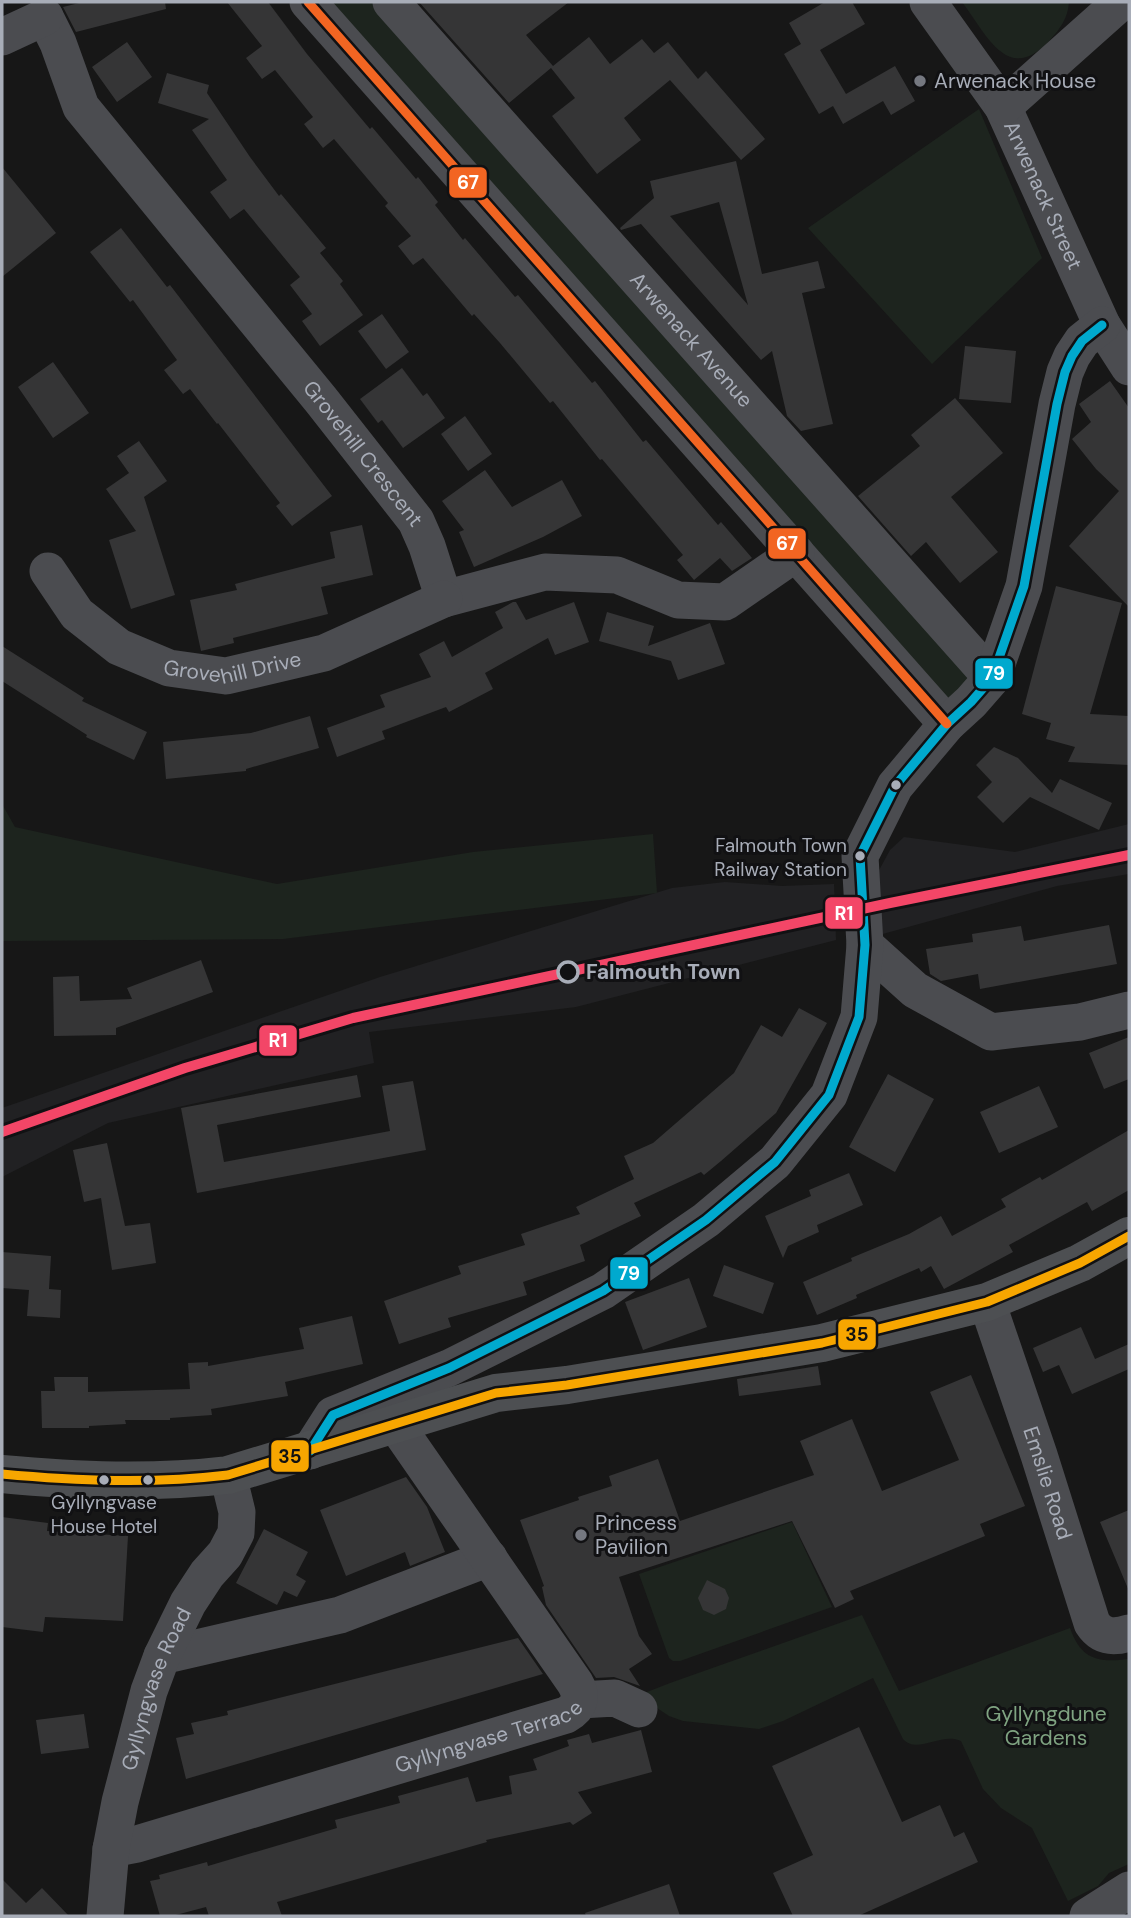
<svg xmlns="http://www.w3.org/2000/svg" width="1131" height="1918" font-family="'DM Sans',sans-serif">
<style>
.built{fill:#212123}
.green{fill:#1d241e}
.building{fill:#353536;fill-rule:evenodd}
.lines{fill:none;stroke-linecap:round;stroke-linejoin:round}
.minor{stroke:#4b4c50;stroke-width:37}
.major{stroke:#4d4f52;stroke-width:38}
.bus-1-casing{stroke:#111113;stroke-width:14}
.bus-2-casing{stroke:#111113;stroke-width:14}
.bus-3-casing{stroke:#111113;stroke-width:14}
.bus-1{stroke:#00a9ce;stroke-width:9}
.bus-2{stroke:#f7a600;stroke-width:9}
.bus-3{stroke:#f26522;stroke-width:9}
.rail-1-casing{stroke:#111113;stroke-width:16}
.rail-1{stroke:#f34667;stroke-width:10}
.poi-dot{fill:#757880;stroke:#111113;stroke-width:2.5}
.bus-dot{fill:#a8adb8;stroke:#111113;stroke-width:2.5}
.stop-dot{fill:#111113;stroke:#a8adb8;stroke-width:3.5}
.labels{text-anchor:middle;dominant-baseline:central;stroke-width:6;stroke-linejoin:round;paint-order:stroke}
.bus-label{font-size:19px;fill:#a8adb8;stroke:#111113;text-anchor:end}
.poi-label{font-size:21px;fill:#a8adb8;stroke:#111113;text-anchor:start}
.street-label{font-size:21px;fill:#a8adb8;stroke:#111113}
.stop-label{font-size:21px;font-weight:bold;fill:#a8adb8;stroke:#111113;text-anchor:start}
.park-label{font-size:21px;fill:#7fa381;stroke:#111113}
.line-badge{stroke:#111113;stroke-width:2.5}
.badge-label{font-size:19px;text-anchor:middle;font-weight:bold;fill:#fff}
.pale-badge-label{font-size:19px;text-anchor:middle;font-weight:bold;fill:#111}
</style>
<rect width="100%" height="100%" fill="#171717"/>
<path class="built" d="M1129,824V874L1057,886L879,935L877,874L890,850L904,837L1015,852Z
M725,882L782,886L834,884L836,940L576,1007L369,1032L374,1063L108,1123L2,1177V1108L380,977L672,888Z"/>
<path class="green" d="M314,2H385L987,678L947,716Z
M962,2H1069C1068,18 1060,29 1050,40C1008,86 987,35 962,2Z
M979,109L1042,258L932,364L808,228Z
M2,804L15,827L277,884L473,852L653,834L657,893L283,939L2,941Z
M792,1522L832,1607L680,1661H673L669,1658L639,1574Z
M862,1615L899,1691L1070,1628C1081,1659 1097,1663 1129,1659V1864L1109,1873L1098,1886L1068,1901L1032,1828L1001,1808L983,1789L961,1741C940,1732 918,1755 903,1739L873,1678L783,1721L759,1729L683,1721L669,1716L642,1698L647,1692L670,1683Z"/>
<path class="building" d="M83,2H165L166,9L76,32L63,7Z
M227,2H268L307,54L370,129L372,127L416,179L418,177L438,202L435,205L463,240L465,238L515,297L518,295L592,383L595,381L643,442L646,440L718,525L721,522L752,558L732,571L720,558L694,580L677,560L683,555L602,459L600,460L553,401L550,403L500,343L474,314L472,316L423,258L413,265L398,246L411,236L385,206L388,203L334,139L323,148L304,124L313,117L275,70L262,79L246,58L262,46Z
M419,2H569L526,35L553,66L589,37L610,64L642,39L654,53L668,42L698,79L706,71L765,139L741,160L670,80L624,118L641,140L597,174L552,116L575,98L551,68L509,103Z
M825,2H852L865,24L820,50L846,94L895,66L915,101L891,115L883,101L843,124L833,106L819,114L784,54L801,44L789,23Z
M127,42L152,77L117,102L92,67Z
M167,73L209,85L207,93L250,157L279,196L281,194L326,248L320,253L343,281L340,284L363,315L320,346L302,321L312,314L290,285L300,277L244,209L230,219L210,192L227,180L192,130L209,119L158,103Z
M736,161L762,274L818,261L825,288L802,293L833,424L801,431L787,416L772,351L761,360L641,224L621,230L620,228L654,198L650,181ZM719,202L748,305L670,216Z
M2,167L56,233L2,277Z
M121,228L167,287L170,285L332,496L292,526L276,506L280,503L218,423L217,424L190,389L183,394L164,370L177,360L133,300L130,302L90,252Z
M382,314L409,352L386,369L358,331Z
M965,346L1016,351L1011,403L959,399Z
M53,362L89,413L53,438L18,387Z
M402,368L423,396L427,393L445,418L403,448L382,420L378,423L360,399Z
M1110,381L1129,408V607L1069,546L1119,491L1096,469L1072,439L1091,422L1079,404Z
M955,398L1003,453L951,497L998,552L960,583L926,542L911,556L858,496L920,446L911,435Z
M465,416L492,454L468,471L441,434Z
M139,441L167,481L144,497L175,595L131,609L109,540L136,531L106,489L129,473L117,456Z
M485,470L512,507L562,480L582,516L543,537L474,567L459,532L464,530L442,501Z
M362,525L373,575L321,587L328,614L233,638L234,643L201,651L190,600L237,590L235,584L335,558L330,532Z
M1056,586L1122,603L1090,714L1129,716V765L1068,762L1075,747L1046,739L1051,723L1022,714Z
M513,602H516L526,620L574,602L589,642L555,655L548,638L485,673L493,689L449,712L446,707L382,731L385,739L337,757L327,728L385,707L380,695L431,677L419,654L444,641L452,657L503,628L495,612Z
M607,612L654,626L648,646L710,623L725,664L678,680L671,661L599,641Z
M2,646L84,698L82,701L147,732L134,760L86,737L87,735L2,681Z
M310,716L319,748L246,769V771L166,779L163,742L251,733Z
M994,747L1018,758L1052,793L1060,779L1112,803L1099,830L1030,797L1003,823L977,797L992,782L976,765Z
M1109,925L1117,964L980,989L978,974L941,981L930,974L926,949L973,942L972,934L1021,926L1024,941Z
M201,960L213,992L116,1028V1035L54,1036L53,977L79,976L80,1001L132,999L127,988Z
M799,1008L827,1023L776,1113L721,1161L704,1175L701,1172L634,1203L641,1216L580,1245L585,1261L523,1282L527,1295L448,1318L451,1327L399,1344L384,1301L461,1274L458,1266L525,1245L521,1234L580,1214L576,1207L634,1179L624,1156L653,1143L734,1073L761,1025L782,1037Z
M1129,1037V1079L1104,1089L1089,1053Z
M888,1074L934,1099L895,1172L849,1147Z
M357,1075L361,1097L217,1125L224,1162L390,1131L382,1086L413,1081L426,1150L197,1193L181,1108Z
M1039,1086L1058,1127L999,1153L980,1112Z
M1129,1130V1190L1092,1211L1087,1202L1009,1245L1013,1252L944,1289L931,1266L921,1272L919,1268L856,1295L857,1298L817,1315L803,1282L852,1261L851,1258L909,1234L941,1216L952,1236L1006,1207L1001,1199L1040,1177L1042,1180Z
M107,1143L125,1226L150,1223L156,1263L112,1270L101,1198L84,1202L73,1150Z
M849,1173L863,1205L817,1225L819,1232L788,1246L783,1258L765,1216L811,1196L809,1190Z
M2,1252L51,1256L49,1289L61,1290L60,1318L27,1316L29,1290L2,1288Z
M724,1265L774,1283L763,1314L713,1296Z
M689,1278L707,1327L643,1350L625,1302Z
M352,1316L363,1364L285,1382L288,1396L211,1409L212,1415L170,1418V1420H125L126,1424L89,1426V1428H42L41,1391H55L54,1377H88V1392L190,1389L188,1363L208,1362V1366L304,1349L299,1328Z
M1081,1327L1095,1359L1129,1344V1369L1072,1394L1059,1365L1043,1372L1033,1348Z
M818,1366L821,1385L739,1396L737,1379Z
M971,1375L1025,1506L980,1524L985,1536L850,1591L854,1599L835,1608L792,1521L619,1577L639,1636L652,1654L629,1669L640,1686L614,1677L596,1678L546,1605L542,1587L544,1586L520,1520L579,1500L578,1497L612,1486L609,1476L658,1459L680,1521L814,1475L800,1441L852,1419L882,1491L959,1460L930,1392Z
M406,1477L427,1507L445,1552L410,1566L405,1552L346,1576L320,1510Z
M1129,1510V1591L1100,1522Z
M2,1517L48,1523L47,1531L128,1536L123,1621L45,1617L43,1632L2,1627Z
M264,1529L308,1552L296,1575L306,1581L297,1597L284,1591L277,1605L236,1583Z
M707,1580L725,1589L729,1598L726,1609L714,1615L703,1610L698,1598Z
M518,1638L543,1674L186,1779L176,1738L194,1734L191,1723L228,1715L227,1711Z
M84,1714L89,1748L41,1754L36,1720Z
M859,1727L902,1822L940,1805L954,1837L964,1832L978,1862L858,1916H793L773,1873L813,1855L772,1766Z
M641,1730L652,1772L578,1792L592,1813L573,1825L570,1822L486,1840L487,1842L277,1902L282,1916H209L206,1907L172,1916H160L150,1881L160,1879L159,1875L207,1862L208,1866L337,1828L335,1820L400,1803L398,1796L468,1777L476,1802L512,1794L509,1776L537,1770L533,1759L569,1746L567,1740L589,1734L592,1743Z
M2,1879L26,1903L42,1888L69,1916H2Z
M669,1884L680,1916H586L585,1913Z"/>
<g class="lines">
<g class="minor">
<path d="M308,2L947,724"/>
<path id="s1" d="M391,2L992,678"/>
<path id="s2" d="M928,2L1003,107L1102,325L1129,367"/>
<path id="s3" d="M45,17L58,43L81,107L321,400L416,521L427,546L444,599L545,572L617,575L678,600L725,602L796,553"/>
<path d="M2,37L45,17"/>
<path d="M1003,107L1121,2"/>
<path id="s4" d="M48,571L77,614L119,647L169,668L226,676L324,653L444,599"/>
<path d="M865,945L915,990L991,1032L1080,1022L1129,1010"/>
<path id="s5" d="M987,1302L1039,1455L1092,1623C1101,1637 1113,1638 1129,1633"/>
<path d="M310,1451L333,1415L449,1368L603,1291L706,1220L775,1162L829,1095L859,1017L865,945L860,856L895,786L947,724L971,702L992,678L1024,586L1057,404L1065,372L1072,356L1082,341L1102,325"/>
<path d="M162,1656L340,1615L489,1558"/>
<path d="M580,1700L615,1698L639,1709"/>
<path id="s6" d="M111,1849L137,1844L566,1715C580,1707 583,1697 575,1683L396,1425"/>
<path id="s7" d="M105,1916L111,1849L120,1802L149,1691L162,1656L188,1603L207,1574L225,1554L236,1533L237,1512L228,1475"/>
<path d="M1088,1916L1129,1890"/>
</g>
<path class="major" d="M2,1474C78,1481 152,1484 228,1475L496,1393L567,1385L822,1343L987,1302L1080,1263L1129,1236"/>
<g class="bus-1-casing">
<path id="bus-1" d="M310,1451L333,1415L449,1368L603,1291L706,1220L775,1162L829,1095L859,1017L865,945L860,856L895,786L947,724L971,702L992,678L1024,586L1057,404L1065,372L1072,356L1082,341L1102,325"/>
</g>
<g class="bus-2-casing">
<path id="bus-2" d="M2,1474C78,1481 152,1484 228,1475L496,1393L567,1385L822,1343L987,1302L1080,1263L1129,1236"/>
</g>
<g class="bus-3-casing">
<path id="bus-3" d="M308,2L947,724"/>
</g>
<use href="#bus-1" class="bus-1"/>
<use href="#bus-2" class="bus-2"/>
<use href="#bus-3" class="bus-3"/>
<g class="rail-1-casing">
<path id="rail-1" d="M2,1132L185,1068L353,1018L890,903L1129,855"/>
</g>
<use href="#rail-1" class="rail-1"/>
</g>
<g class="poi-dot">
<circle cx="920" cy="81" r="7"/>
<circle cx="581" cy="1535" r="7"/>
</g>
<g class="bus-dot">
<circle cx="896" cy="785" r="6"/>
<circle cx="860" cy="856" r="6"/>
<circle cx="104" cy="1480" r="6"/>
<circle cx="148" cy="1480" r="6"/>
</g>
<circle class="stop-dot" cx="568" cy="972" r="10"/>
<g class="labels">
<g class="bus-label">
<text x="847" y="845">Falmouth Town<tspan x="847" dy="24">Railway Station</tspan></text>
<text x="104" y="1502" text-anchor="middle">Gyllyngvase<tspan x="104" dy="24">House Hotel</tspan></text>
</g>
<g class="poi-label">
<text x="934" y="81">Arwenack House</text>
<text x="595" y="1523">Princess<tspan x="595" dy="24">Pavilion</tspan></text>
</g>
<g class="street-label">
<text stroke="none"><textPath href="#s2" startOffset="226">Arwenack Street</textPath></text>
<text stroke="none"><textPath href="#s1" startOffset="452">Arwenack Avenue</textPath></text>
<text stroke="none"><textPath href="#s3" startOffset="544">Grovehill Crescent</textPath></text>
<text stroke="none"><textPath href="#s4" startOffset="224">Grovehill Drive</textPath></text>
<text stroke="none"><textPath href="#s5" startOffset="191">Emslie Road</textPath></text>
<text stroke="none"><textPath href="#s7" startOffset="234">Gyllyngvase Road</textPath></text>
<text stroke="none"><textPath href="#s6" startOffset="394">Gyllyngvase Terrace</textPath></text>
</g>
<g class="stop-label">
<text x="586" y="972">Falmouth Town</text>
</g>
<g class="park-label">
<text x="1046" y="1714">Gyllyngdune<tspan x="1046" dy="24">Gardens</tspan></text>
</g>
</g>
<g class="line-badge">
<rect x="448" y="166" width="40" height="33" rx="7" fill="#f26522"/>
<rect x="767" y="527" width="40" height="33" rx="7" fill="#f26522"/>
<rect x="974" y="657" width="40" height="33" rx="7" fill="#00a9ce"/>
<rect x="824" y="896" width="40" height="34" rx="7" fill="#f34667"/>
<rect x="258" y="1024" width="40" height="33" rx="7" fill="#f34667"/>
<rect x="609" y="1256" width="40" height="34" rx="7" fill="#00a9ce"/>
<rect x="837" y="1318" width="40" height="33" rx="7" fill="#f7a600"/>
<rect x="270" y="1439" width="40" height="34" rx="7" fill="#f7a600"/>
</g>
<g class="badge-label">
<text x="468" y="189">67</text>
<text x="787" y="550">67</text>
<text x="994" y="680">79</text>
<text x="844" y="920">R1</text>
<text x="278" y="1047">R1</text>
<text x="629" y="1280">79</text>
</g>
<g class="pale-badge-label">
<text x="857" y="1341">35</text>
<text x="290" y="1463">35</text>
</g>
<rect width="1131" height="1918" fill="none" stroke="#a8adb8" stroke-width="7"/>
</svg>
